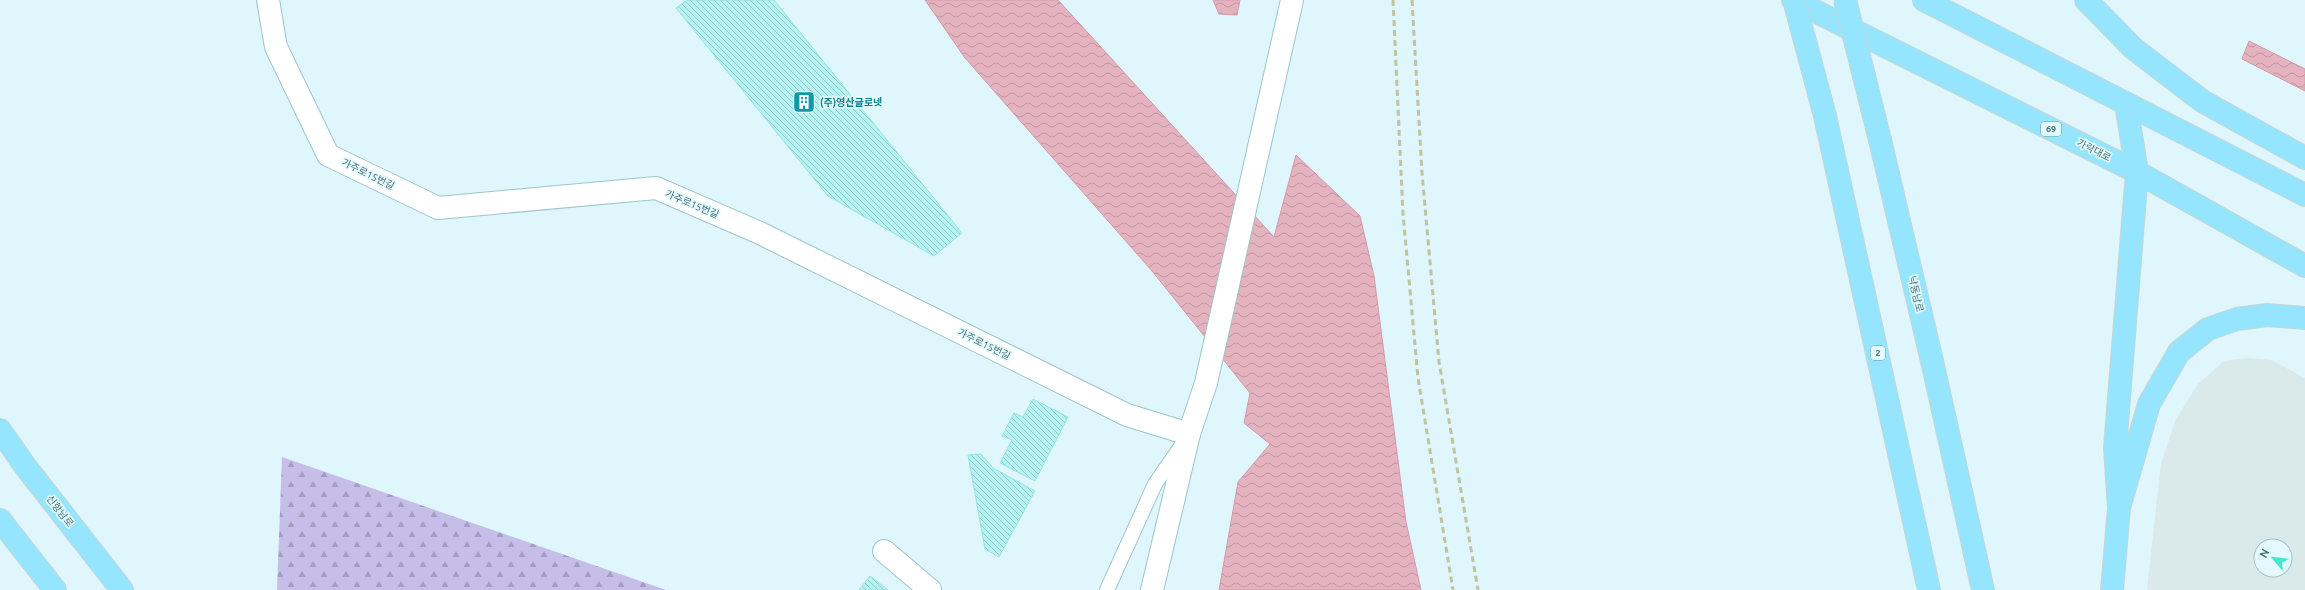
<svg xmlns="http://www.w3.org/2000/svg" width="2305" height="590" font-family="Ubuntu,'Noto Sans KR',sans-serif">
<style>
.industrial{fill:#dae9ea;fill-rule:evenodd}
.forest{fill:url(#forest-firs)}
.water{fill:url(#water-waves);stroke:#d799a8}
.building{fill:url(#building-back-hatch);stroke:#95e5e3}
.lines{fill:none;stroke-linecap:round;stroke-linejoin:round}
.service-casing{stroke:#a0c5c7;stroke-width:16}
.minor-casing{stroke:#a0c5c7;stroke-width:24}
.secondary-casing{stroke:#9cc6c8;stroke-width:24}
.primary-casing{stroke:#c8d5d4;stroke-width:24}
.service{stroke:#fff;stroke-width:14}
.minor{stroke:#fff;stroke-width:22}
.secondary{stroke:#fff;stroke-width:22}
.primary{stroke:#94e5fd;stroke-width:22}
.rail{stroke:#bfc49e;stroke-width:3;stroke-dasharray:6 4;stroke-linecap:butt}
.primary-bridge-casing{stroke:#c8d5d4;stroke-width:24;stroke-linecap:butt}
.primary-bridge{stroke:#94e5fd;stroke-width:22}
.labels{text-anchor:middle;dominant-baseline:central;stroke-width:3.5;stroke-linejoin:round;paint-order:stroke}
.shield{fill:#e4f9ff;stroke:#759a9b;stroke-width:1}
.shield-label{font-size:9px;font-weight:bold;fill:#467270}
.culture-label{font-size:10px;font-weight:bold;fill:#0d838f;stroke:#e4f9ff;text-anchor:start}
.street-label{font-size:10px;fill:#467270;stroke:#e4f9ff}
</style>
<defs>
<pattern id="forest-firs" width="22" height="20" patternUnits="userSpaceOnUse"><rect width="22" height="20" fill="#c6bde9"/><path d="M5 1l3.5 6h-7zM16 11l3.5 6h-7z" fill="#a39ec1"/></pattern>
<pattern id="water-waves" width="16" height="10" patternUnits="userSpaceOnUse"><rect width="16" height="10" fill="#e5b3bf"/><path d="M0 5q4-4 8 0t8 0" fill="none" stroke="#bb96a0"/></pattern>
<pattern id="building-back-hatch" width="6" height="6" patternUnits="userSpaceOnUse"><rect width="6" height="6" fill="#b5f2f2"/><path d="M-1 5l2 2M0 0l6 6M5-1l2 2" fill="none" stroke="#95c8c8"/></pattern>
</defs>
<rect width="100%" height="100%" fill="#def6fc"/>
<path class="industrial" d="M2248,358L2271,360L2305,378V590H2147L2161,464L2176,419L2198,384L2224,361ZM2261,546H2285V570H2261Z"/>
<path class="forest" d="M282,457L666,590H277Z"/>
<path class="water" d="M925,0H1058L1274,237L1296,155L1360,216L1374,276L1406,522L1421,590H1219L1238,482L1270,444L1244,423L1250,393L1152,271L965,58Z
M1213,0H1240L1237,15L1219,14Z
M2249,41L2305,69V91L2242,59Z"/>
<path class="building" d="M687,0H774L962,233L934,256L828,196L676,8Z
M1033,399L1068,417L1035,481L1000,463L1012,440L1002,436L1014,413L1023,417Z
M981,454L993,468L1035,491L999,557L985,549L968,455Z
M870,576L888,590H859Z"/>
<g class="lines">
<g class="service-casing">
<path id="service" d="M1107,590L1155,484L1182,445"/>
</g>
<g class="minor-casing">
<path id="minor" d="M268,0L276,47L328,155L438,208L656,188L760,233L1127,415L1189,434
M884,551L930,590"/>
</g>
<g class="secondary-casing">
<path id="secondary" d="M1152,590L1189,434L1206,383L1292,0"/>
</g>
<g class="primary-casing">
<path id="primary" d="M1793,0L2137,172L2305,266
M1924,0L2305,195
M2086,0L2133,48L2202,101L2305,158
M1825,116L1929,590
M1880,140L1932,361L1983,590
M0,430L25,466L122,590
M2119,508L2115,448L2137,172L2126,104
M0,520L55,590
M2112,590L2119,508L2149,404L2179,352L2208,329L2237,319L2267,315L2305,318"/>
</g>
<use href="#service" class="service"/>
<use href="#minor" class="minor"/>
<use href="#secondary" class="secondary"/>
<use href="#primary" class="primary"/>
<path class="rail" d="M1393,0L1403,214L1418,378L1453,590
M1412,0L1422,173L1439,362L1478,590"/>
<g class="primary-bridge-casing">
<path id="primary-bridge" d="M1794,0L1825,116
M1845,0L1880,140"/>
</g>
<use href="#primary-bridge" class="primary-bridge"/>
</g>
<defs>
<g id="building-square" transform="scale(1.15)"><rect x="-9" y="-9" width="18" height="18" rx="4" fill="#0f9aa8" stroke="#e4f9ff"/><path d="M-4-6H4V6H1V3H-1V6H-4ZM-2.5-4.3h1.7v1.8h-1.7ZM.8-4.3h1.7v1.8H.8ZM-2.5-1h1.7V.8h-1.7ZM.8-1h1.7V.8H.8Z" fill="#fff"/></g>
</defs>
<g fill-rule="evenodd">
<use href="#building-square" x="804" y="102"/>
</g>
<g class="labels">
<g class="shield">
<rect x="2041" y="122" width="20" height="14" rx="3"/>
<rect x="1871" y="346" width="14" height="14" rx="3"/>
</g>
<g class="shield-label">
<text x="2051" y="129">69</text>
<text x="1878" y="353">2</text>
</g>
<g class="culture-label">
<text x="820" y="102">(주)영산글로넷</text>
</g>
<g class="street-label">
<text transform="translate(2094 150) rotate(27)">가락대로</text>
<text transform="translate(368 174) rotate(26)">가주로15번길</text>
<text transform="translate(692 204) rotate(23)">가주로15번길</text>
<text transform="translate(1916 294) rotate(77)">낙동남로</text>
<text transform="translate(984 344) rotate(26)">가주로15번길</text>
<text transform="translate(60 511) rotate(52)">신항남로</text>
</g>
</g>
<g transform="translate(2273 558) rotate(298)"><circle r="19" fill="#e4f9ff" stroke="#a5c3c6"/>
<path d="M0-3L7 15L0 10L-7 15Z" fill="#40e9cc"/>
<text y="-6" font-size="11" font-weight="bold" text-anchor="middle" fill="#467270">N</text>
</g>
</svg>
